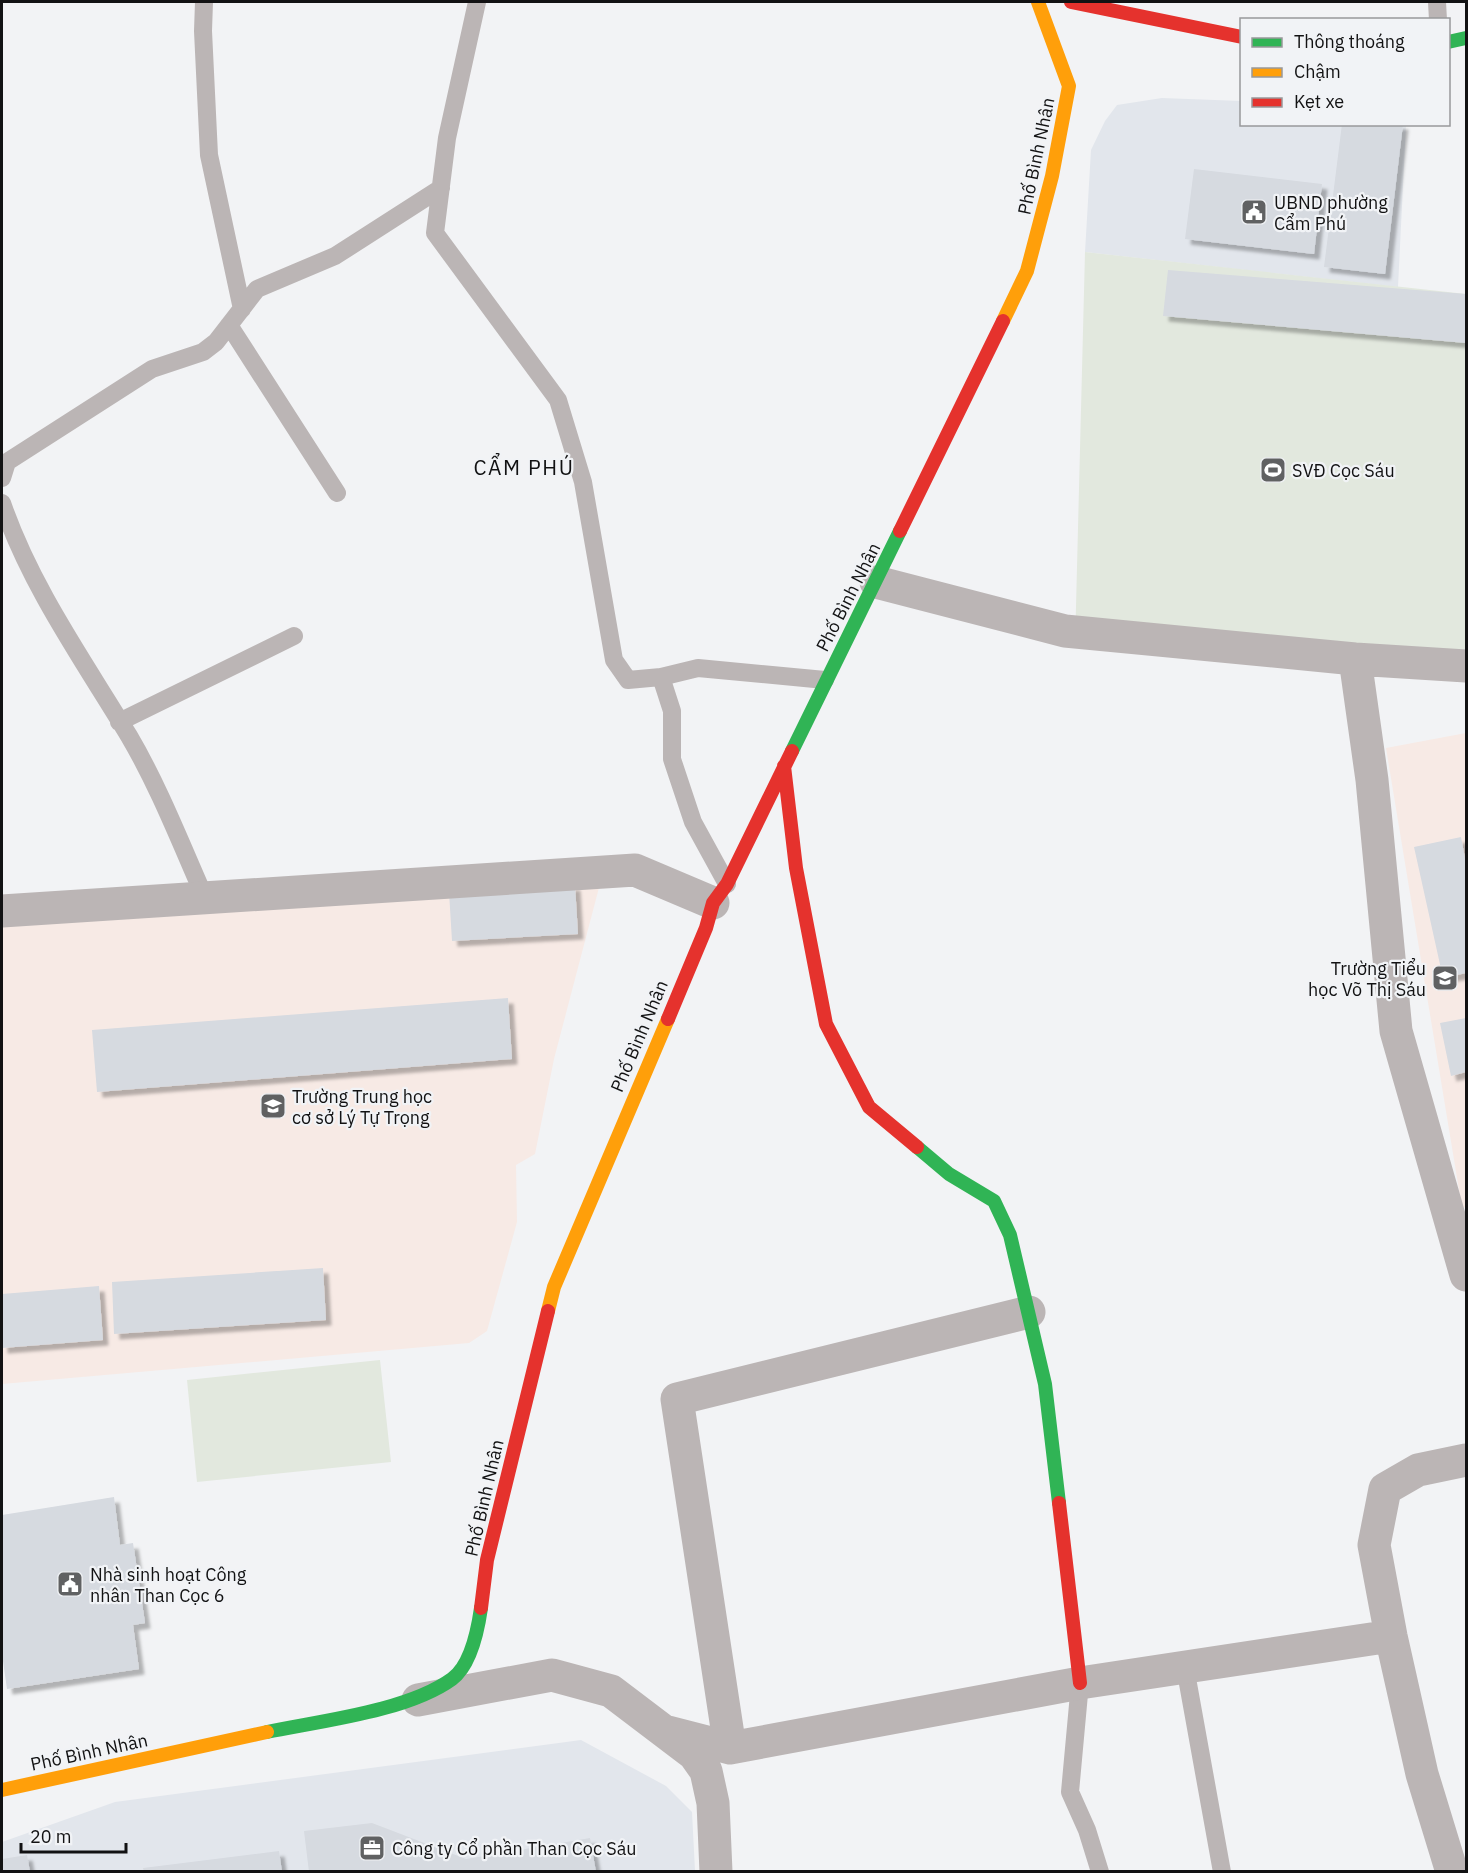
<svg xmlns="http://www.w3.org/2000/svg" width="1468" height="1873" font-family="'IBM Plex Sans',sans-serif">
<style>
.built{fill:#e2e6ec}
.education{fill:#f7eae5}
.green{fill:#e2e8de}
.building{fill:#d6dae0;filter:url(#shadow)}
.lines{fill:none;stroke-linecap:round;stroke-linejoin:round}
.lane{stroke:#bbb5b5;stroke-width:18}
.street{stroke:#bbb5b5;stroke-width:33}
.fast{stroke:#30b455;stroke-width:14}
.slow{stroke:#ff9f0a;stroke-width:14}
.jam{stroke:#e5322d;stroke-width:14}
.labels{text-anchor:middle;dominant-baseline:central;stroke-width:4.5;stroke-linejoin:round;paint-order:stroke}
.street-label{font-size:18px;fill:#121213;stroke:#f1f3f6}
.poi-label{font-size:18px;fill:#121213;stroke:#f1f3f6;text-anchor:start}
.quarter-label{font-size:21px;letter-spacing:1.5px;fill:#121213;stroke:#f1f3f6}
</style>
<defs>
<filter id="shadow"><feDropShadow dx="5.5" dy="5.5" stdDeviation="1.5" flood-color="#0004"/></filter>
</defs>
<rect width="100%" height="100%" fill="#f2f3f5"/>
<path class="built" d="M1162,98L1241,101L1242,124L1406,125L1398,287L1085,252L1091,150L1105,121L1117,105Z
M581,1740L666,1786L692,1812L695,1871L2,1872V1842L115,1802Z"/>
<path class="education" d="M1466,733V1207L1462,1208L1386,748Z
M601,880L554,1059L535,1154L516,1165L517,1222L487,1331L469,1343L2,1384V911Z"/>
<path class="green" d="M1085,252L1466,294V678L1075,646Z
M380,1360L391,1462L197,1482L187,1380Z"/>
<path class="building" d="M1342,124H1403L1385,274L1324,267Z
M1194,169L1322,184L1314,254L1185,239Z
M1168,270L1466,294V343L1163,316Z
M1461,837L1466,864V973L1443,978L1414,847Z
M575,885L578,934L452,941L449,892Z
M508,998L512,1059L97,1092L92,1030Z
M1466,1018V1072L1451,1076L1440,1023Z
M323,1268L326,1320L114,1334L112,1282Z
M99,1286L103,1340L2,1348V1294Z
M114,1497L120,1545L133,1543L145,1623L133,1625L139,1669L7,1689L2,1654V1515Z
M372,1823L466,1859L590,1838L596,1872H309L304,1831Z
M279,1851L282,1872H144L143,1868Z
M27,1855L30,1872H2V1859Z"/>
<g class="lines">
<path class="lane" d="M204,2L203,31L209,155L242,309
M477,2L447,138L435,233L558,400L583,482L614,660L628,680L661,677L698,668L825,680
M1437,2L1438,20
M229,325L337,493
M2,478L7,462L152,369L203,352L216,342L257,289L335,256L441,188
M2,503C31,587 83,660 129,736C159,787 181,844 205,898
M661,677L672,711V759L693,822L727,884
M119,722L294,636
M1185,1667L1222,1872
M1080,1683L1070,1792L1087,1830L1100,1872"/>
<path class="street" d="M876,582L1065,631L1355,659L1466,666
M1355,659L1372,780L1396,1031L1466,1275
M2,911L635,870L713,903
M418,1700L552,1675L611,1691L694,1754L706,1771L713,1803L716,1872
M664,1731L730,1748L1080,1683L1391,1636
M730,1748L677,1399L1029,1312
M1452,1872L1422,1774L1391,1636L1374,1545L1385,1489L1418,1470L1466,1460"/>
<path class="fast" d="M1448,42L1466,38
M792,751L900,531
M917,1147L949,1174L994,1201L1010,1235L1045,1384L1059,1503
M267,1732C321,1721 408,1711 452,1679C471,1665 478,1629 481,1608"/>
<path class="slow" d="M1003,321L1027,271L1052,176L1069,86L1038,2
M548,1311L554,1287L668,1019
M2,1790L267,1732"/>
<path class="jam" d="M1071,2L1242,37
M900,531L1003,321
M784,766L796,868L826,1024L869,1107L917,1147
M668,1019L706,928L713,903L727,884L792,751
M1059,1503L1080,1683
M481,1608L487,1560L548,1311"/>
</g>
<defs>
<g id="civic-square" transform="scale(1.35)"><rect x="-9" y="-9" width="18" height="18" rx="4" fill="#606162" stroke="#f1f3f6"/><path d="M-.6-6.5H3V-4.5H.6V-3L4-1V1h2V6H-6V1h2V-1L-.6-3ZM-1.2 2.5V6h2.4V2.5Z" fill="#fff"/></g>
<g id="stadium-square" transform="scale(1.35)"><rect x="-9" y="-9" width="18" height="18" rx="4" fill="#606162" stroke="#f1f3f6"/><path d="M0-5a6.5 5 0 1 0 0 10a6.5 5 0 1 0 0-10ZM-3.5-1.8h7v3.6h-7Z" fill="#fff"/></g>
<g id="school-square" transform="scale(1.35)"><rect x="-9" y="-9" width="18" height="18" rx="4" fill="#606162" stroke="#f1f3f6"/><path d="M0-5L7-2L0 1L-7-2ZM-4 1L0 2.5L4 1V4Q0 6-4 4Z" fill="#fff"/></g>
<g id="office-square" transform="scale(1.35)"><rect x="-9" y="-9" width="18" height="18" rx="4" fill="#606162" stroke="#f1f3f6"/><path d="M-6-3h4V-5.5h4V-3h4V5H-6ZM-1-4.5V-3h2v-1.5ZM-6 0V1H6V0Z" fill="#fff"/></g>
</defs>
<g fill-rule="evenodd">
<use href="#civic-square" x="1254" y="212"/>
<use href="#stadium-square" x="1273" y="470"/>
<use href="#school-square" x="1445" y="978"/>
<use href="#school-square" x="273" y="1106"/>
<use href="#civic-square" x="70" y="1584"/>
<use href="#office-square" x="372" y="1848"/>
</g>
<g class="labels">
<g class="street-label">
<text transform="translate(1036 156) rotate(-78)">Phố Bình Nhân</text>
<text transform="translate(848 597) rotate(-63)">Phố Bình Nhân</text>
<text transform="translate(639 1036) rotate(-67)">Phố Bình Nhân</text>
<text transform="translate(484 1498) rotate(-77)">Phố Bình Nhân</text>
<text transform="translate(89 1752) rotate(-12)">Phố Bình Nhân</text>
</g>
<g class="poi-label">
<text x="1274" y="202">UBND phường<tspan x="1274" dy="21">Cẩm Phú</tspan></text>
<text x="1292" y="470">SVĐ Cọc Sáu</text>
<text x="1426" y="968" text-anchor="end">Trường Tiểu<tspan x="1426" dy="21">học Võ Thị Sáu</tspan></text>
<text x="292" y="1096">Trường Trung học<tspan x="292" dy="21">cơ sở Lý Tự Trọng</tspan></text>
<text x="90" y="1574">Nhà sinh hoạt Công<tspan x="90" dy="21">nhân Than Cọc 6</tspan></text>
<text x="392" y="1848">Công ty Cổ phần Than Cọc Sáu</text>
</g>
<g class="quarter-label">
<text x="524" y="467">CẨM PHÚ</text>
</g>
</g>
<rect width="1468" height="1873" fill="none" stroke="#121213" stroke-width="6"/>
<rect x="1240" y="18" width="210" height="108" fill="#f1f3f6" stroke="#98999b" stroke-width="1.5"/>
<rect x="1252" y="38" width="30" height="9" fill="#30b455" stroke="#98999b" stroke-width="1.5"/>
<text x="1294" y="48" font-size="18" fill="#121213">Thông thoáng</text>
<rect x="1252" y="68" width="30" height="9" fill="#ff9f0a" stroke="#98999b" stroke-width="1.5"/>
<text x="1294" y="78" font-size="18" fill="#121213">Chậm</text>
<rect x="1252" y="98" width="30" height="9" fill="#e5322d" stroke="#98999b" stroke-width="1.5"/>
<text x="1294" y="108" font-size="18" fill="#121213">Kẹt xe</text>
<path d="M21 1843v9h105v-9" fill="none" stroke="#121213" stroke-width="3"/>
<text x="30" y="1843" font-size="18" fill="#121213" stroke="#f1f3f6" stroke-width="4.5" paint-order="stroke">20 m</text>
</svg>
